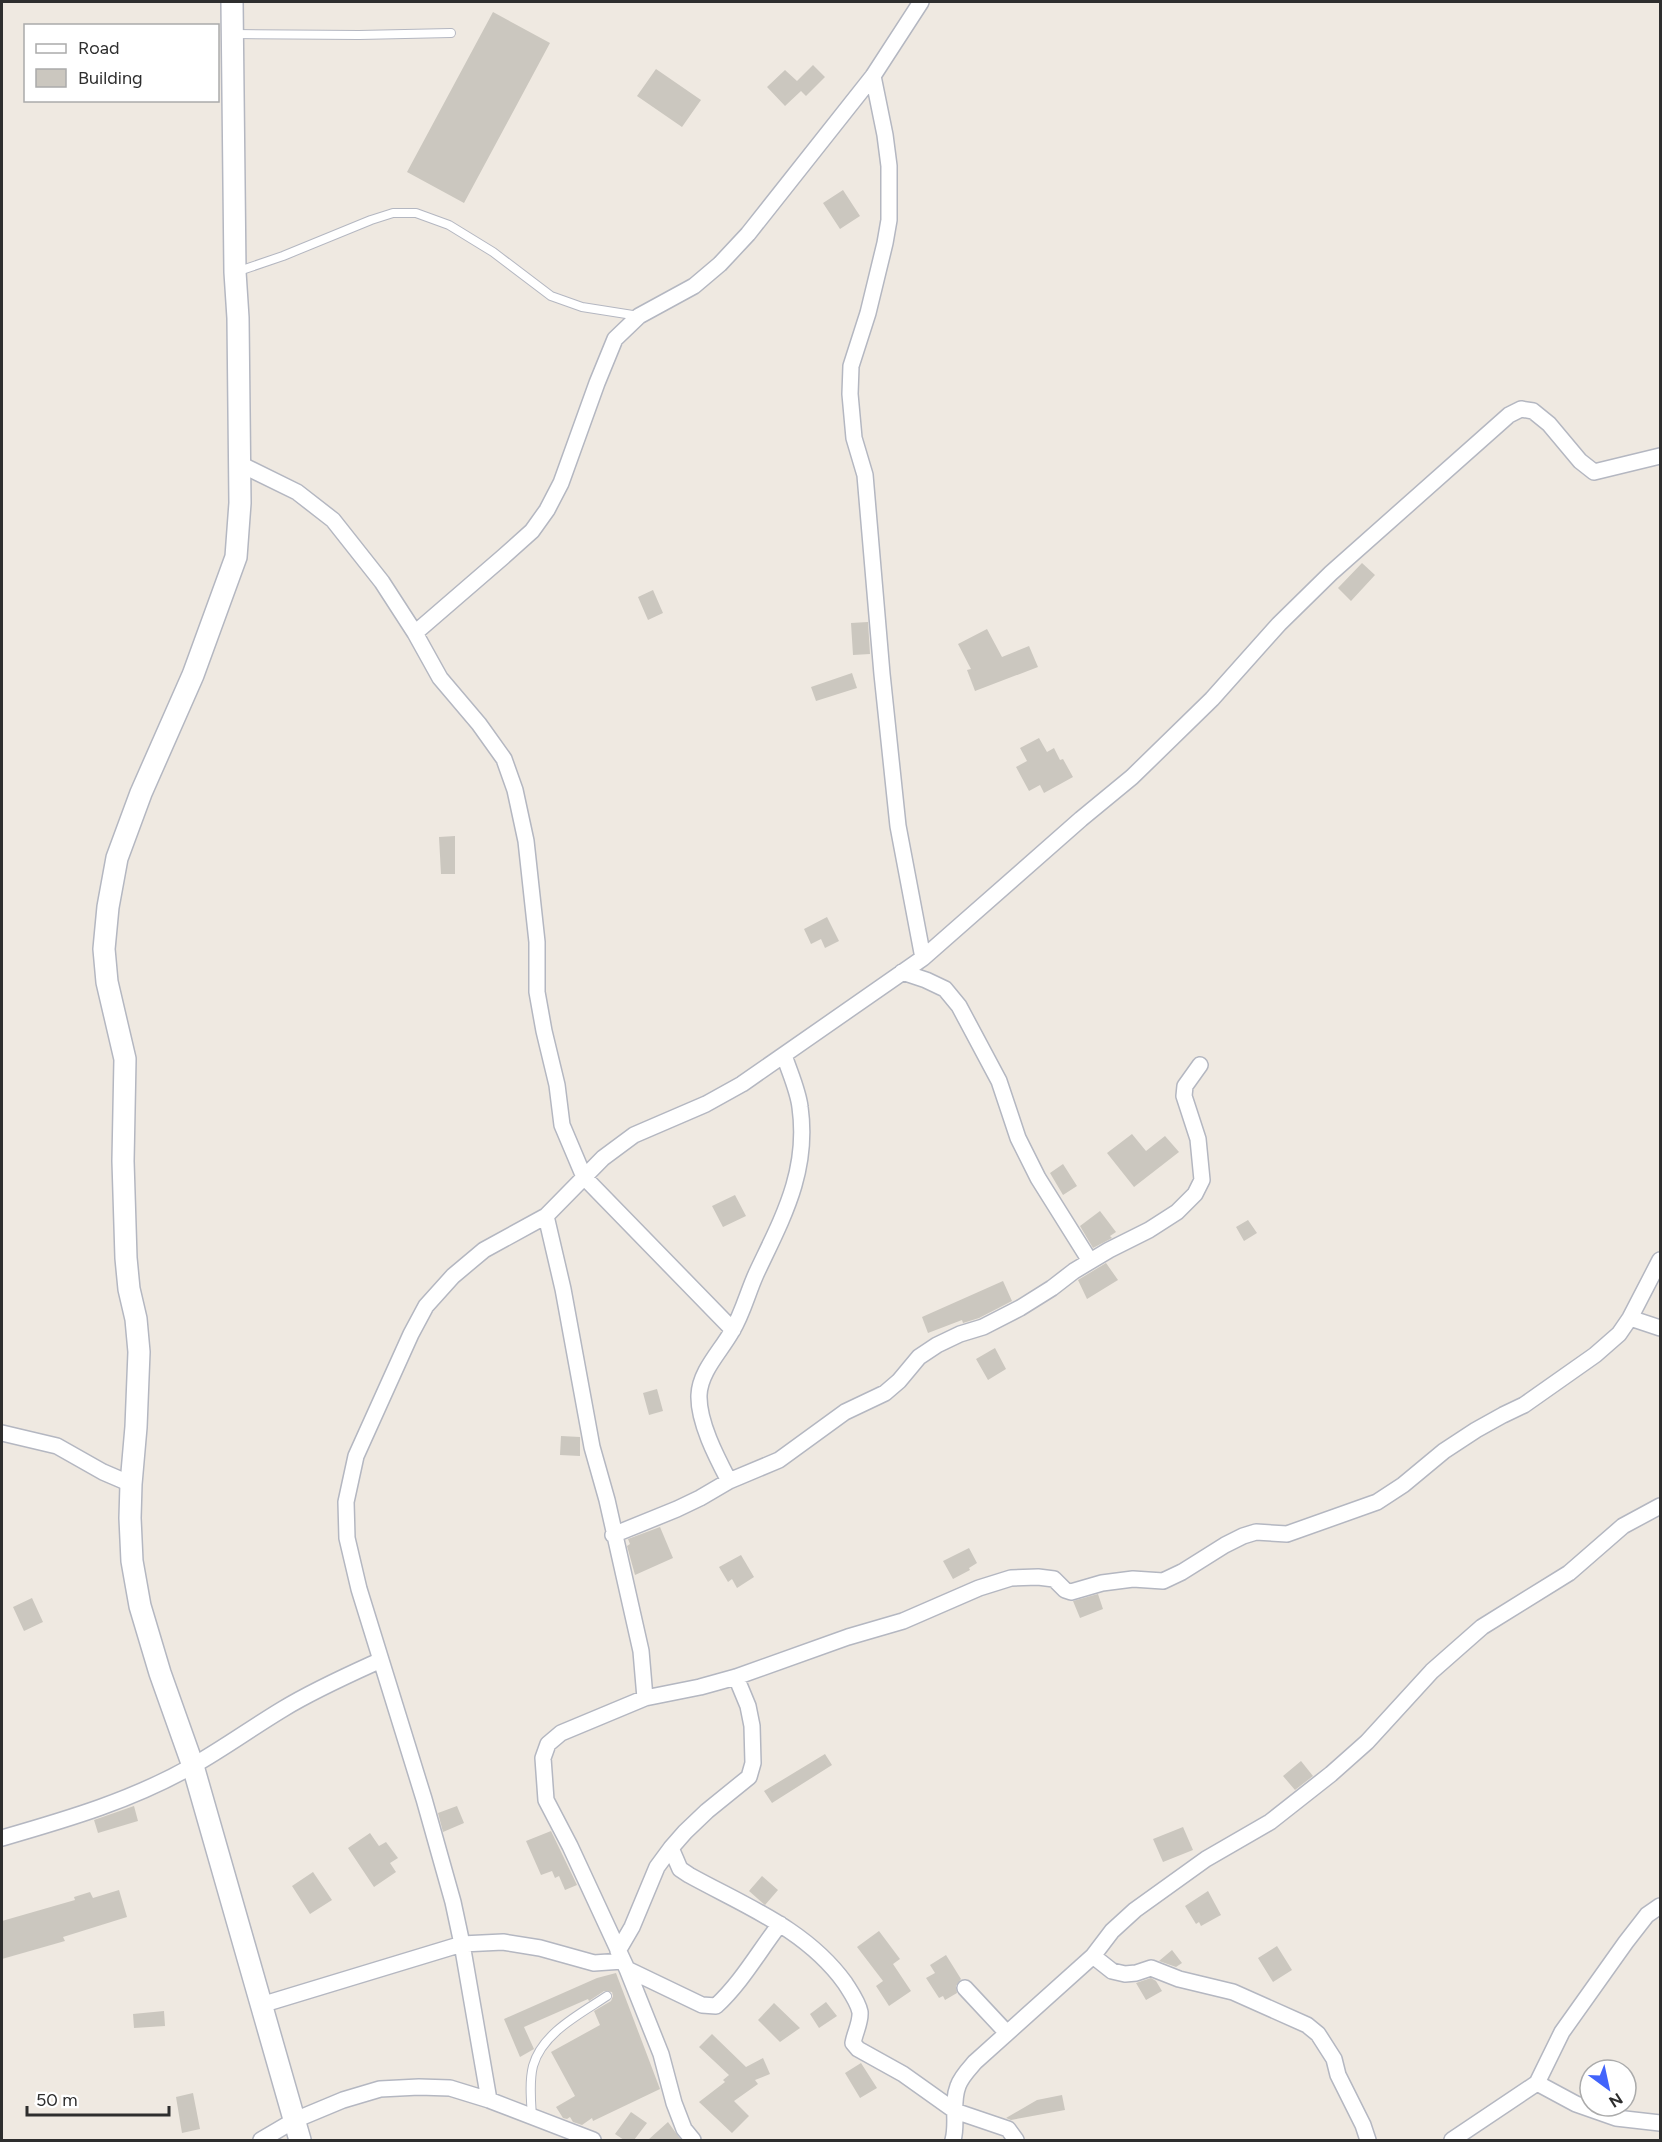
<svg xmlns="http://www.w3.org/2000/svg" width="1662" height="2142" font-family="Figtree,sans-serif">
<style>
.building{fill:#cbc7bf}
.lines{fill:none;stroke-linecap:round;stroke-linejoin:round}
.lane-casing{stroke:#b4b7c1;stroke-width:10}
.street-casing{stroke:#b4b7c1;stroke-width:18}
.secondary-casing{stroke:#b4b7c1;stroke-width:24}
.lane{stroke:#fff;stroke-width:8}
.street{stroke:#fff;stroke-width:15}
.secondary{stroke:#fff;stroke-width:21}
</style>
<rect width="100%" height="100%" fill="#efe9e1"/>
<path class="building" d="M493,12L550,43L464,203L407,172Z
M813,65L825,77L806,96L801,91L785,106L767,87L785,70L797,81Z
M656,69L701,100L682,127L637,96Z
M843,190L860,216L840,229L823,203Z
M1362,563L1375,575L1351,601L1338,588Z
M653,590L663,613L648,620L638,597Z
M868,622L870,654L853,655L851,623Z
M987,629L1002,657L1029,646L1038,667L975,691L967,670L971,669L958,644Z
M852,673L857,688L816,701L811,687Z
M1039,738L1047,752L1054,748L1060,760L1063,759L1073,777L1044,793L1040,785L1029,791L1016,767L1027,761L1020,748Z
M455,836V874H441L439,837Z
M827,917L839,941L825,948L821,939L811,944L804,929Z
M1132,1134L1146,1151L1165,1136L1179,1152L1134,1187L1107,1153Z
M1063,1164L1077,1186L1063,1195L1050,1173Z
M735,1195L746,1216L723,1227L712,1206Z
M1100,1211L1116,1232L1110,1236L1112,1238L1093,1248L1080,1226Z
M1248,1220L1257,1233L1244,1241L1236,1227Z
M1106,1263L1118,1280L1087,1299L1078,1280Z
M1003,1281L1012,1301L979,1318L963,1323L962,1320L928,1333L922,1317Z
M995,1348L1006,1369L988,1380L976,1359Z
M657,1389L663,1411L649,1415L643,1393Z
M561,1436L580,1437V1456L560,1455Z
M660,1527L673,1558L635,1575L627,1546L630,1544L628,1539Z
M969,1548L977,1563L969,1568L970,1570L953,1579L943,1561Z
M741,1555L754,1577L737,1588L732,1579L728,1582L719,1567Z
M1098,1594L1103,1609L1080,1618L1073,1601Z
M32,1598L43,1622L24,1631L13,1607Z
M825,1754L832,1765L772,1803L764,1791Z
M1301,1761L1313,1776L1295,1790L1283,1776Z
M134,1806L138,1821L98,1833L94,1820Z
M457,1806L464,1823L443,1832L438,1813Z
M1183,1827L1193,1850L1163,1862L1153,1839Z
M551,1831L577,1885L565,1890L559,1876L555,1878L552,1871L541,1875L526,1841Z
M370,1833L379,1846L386,1842L398,1858L390,1863L396,1872L374,1887L348,1848Z
M313,1872L332,1900L310,1914L292,1886Z
M762,1876L778,1890L765,1905L749,1891Z
M119,1890L127,1917L63,1937L65,1941L2,1959V1921L75,1900L74,1897L90,1892L93,1898Z
M1208,1891L1221,1915L1201,1926L1199,1922L1196,1924L1185,1906Z
M879,1931L900,1959L893,1964L911,1991L889,2006L876,1986L883,1981L857,1947Z
M1277,1946L1292,1970L1273,1982L1258,1958Z
M1172,1950L1182,1963L1176,1967L1159,1961Z
M946,1955L961,1979L956,1986L957,1993L945,2000L943,1996L939,1998L926,1978L935,1973L930,1965Z
M616,1973L660,2089L593,2121L592,2118L582,2125L573,2122L570,2117L567,2119L563,2118L556,2107L575,2096L551,2052L600,2025L594,2011L611,2001L613,1996L612,1992L604,1991L589,2001L588,1999L524,2027L534,2049L520,2057L504,2019L597,1978Z
M1151,1978L1156,1981L1162,1991L1146,2000L1136,1983Z
M826,2002L837,2016L819,2028L810,2014Z
M774,2003L800,2028L780,2042L758,2020Z
M164,2011L165,2026L134,2028L133,2014Z
M712,2034L746,2067L763,2058L770,2074L755,2080L758,2084L734,2101L749,2116L732,2133L699,2102L725,2082L723,2080L729,2075L699,2047Z
M861,2063L877,2088L860,2098L845,2073Z
M193,2093L200,2129L182,2133L176,2097Z
M1062,2095L1065,2110L1011,2120L1006,2118L1037,2100Z
M631,2112L647,2123L634,2140H624L615,2134Z
M668,2122L681,2140H648Z"/>
<g class="lines">
<g class="lane-casing">
<path id="lane" d="M234,34L359,35L451,33
M236,272L283,256L371,220L393,213H416L449,225L493,252L551,296L582,307L639,316
M532,2117C531,2101 529,2082 533,2066C542,2033 580,2014 607,1996"/>
</g>
<g class="street-casing">
<path id="street" d="M873,76L885,135L889,166V220L885,243L868,313L851,366L850,394L854,438L865,475L882,674L898,826L923,958
M240,464L297,492L333,520L382,582L415,633L440,678L479,724L504,759L515,790L526,841L537,942V992L544,1031L557,1085L562,1125L584,1177L733,1330
M415,633L503,557L532,531L547,510L561,483L597,383L615,339L639,316L694,286L720,264L748,234L873,76L921,2
M902,972L926,980L945,989L959,1006L999,1081L1018,1138L1038,1178L1090,1261
M546,1216L563,1289L592,1447L607,1500L641,1651L645,1698
M1630,1318L1660,1328
M2,1433L57,1446L103,1472L131,1484
M729,1481C717,1458 698,1422 699,1395C700,1371 721,1351 732,1331C743,1313 748,1291 757,1272C783,1217 809,1171 800,1107C798,1090 789,1071 784,1055
M613,1535L677,1509L700,1498L729,1481L779,1460L845,1412L885,1393L899,1381L919,1357L937,1345L960,1334L983,1327L1020,1308L1052,1288L1074,1271L1109,1250L1149,1230L1177,1212L1195,1194L1202,1180L1198,1139L1184,1096L1185,1086L1200,1065
M2,1838C68,1819 133,1800 194,1765C224,1748 253,1727 283,1709C314,1690 348,1675 381,1660
M671,1848L680,1869L689,1875C745,1906 806,1929 845,1983C850,1991 858,2002 860,2012C861,2022 855,2032 853,2043L858,2049L903,2074L955,2111L1008,2129L1016,2140
M618,1951L632,1927L657,1867L671,1848L685,1832L707,1811L749,1777L753,1763L752,1726L748,1706L736,1677
M1093,1956L1112,1971L1125,1974L1136,1973L1151,1968L1179,1979L1233,1992L1307,2025L1318,2034L1334,2059L1338,2075L1363,2125L1368,2140
M627,1969L702,2005L716,2006C742,1982 759,1951 780,1924
M965,1988L1007,2033
M261,2005L462,1944L503,1942L540,1948L594,1963L623,1961
M1537,2083L1576,2104L1616,2118L1660,2123
M489,2100L462,1944L453,1902L424,1799L359,1589L347,1538L346,1502L356,1456L411,1334L426,1306L453,1276L484,1250L546,1216L603,1158L634,1135L706,1104L742,1084L923,958L1081,819L1132,777L1212,699L1279,624L1331,573L1509,415L1521,409L1533,411L1549,424L1580,461L1594,472L1660,456
M261,2140L295,2120L343,2100L380,2089L419,2087L450,2088L489,2100L593,2140
M693,2140L684,2129L674,2103L661,2054L627,1969L570,1846L546,1800L543,1758L548,1744L561,1733L645,1698L700,1687L736,1677L848,1637L903,1621L979,1588L1011,1578L1038,1577L1054,1579L1065,1590L1071,1592L1102,1583L1133,1579L1163,1581L1182,1572L1225,1545L1243,1536L1256,1532L1287,1534L1377,1502L1403,1485L1444,1451L1476,1430L1503,1415L1524,1405L1595,1355L1619,1334L1630,1318L1660,1260
M953,2140C958,2123 951,2104 958,2086C961,2077 968,2070 975,2062L1093,1956L1112,1931L1135,1910L1206,1859L1270,1822L1331,1774L1367,1742L1432,1671L1482,1627L1569,1573L1623,1526L1660,1506
M1452,2140L1537,2083L1562,2032L1626,1942L1647,1915L1660,1906"/>
</g>
<g class="secondary-casing">
<path id="secondary" d="M232,2L235,272L238,318L240,503L236,557L193,675L141,793L117,858L108,907L104,949L107,982L125,1059L123,1161L126,1258L129,1289L136,1319L139,1352L136,1427L131,1484L130,1518L132,1561L140,1606L160,1673L193,1766L300,2140"/>
</g>
<use href="#lane" class="lane"/>
<use href="#street" class="street"/>
<use href="#secondary" class="secondary"/>
</g>
<rect width="1662" height="2142" fill="none" stroke="#2e2e2e" stroke-width="6"/>
<rect x="24" y="24" width="195" height="78" fill="#ffffff" stroke="#ababab" stroke-width="1.5"/>
<rect x="36" y="44" width="30" height="9" fill="#ffffff" stroke="#ababab" stroke-width="1.5"/>
<text x="78" y="54" font-size="18" fill="#2e2e2e">Road</text>
<rect x="36" y="69" width="30" height="18" fill="#cbc7bf" stroke="#ababab" stroke-width="1.5"/>
<text x="78" y="84" font-size="18" fill="#2e2e2e">Building</text>
<g transform="translate(1608 2088) rotate(147)"><circle r="28" fill="#ffffff" stroke="#ababab" stroke-width="1.5"/>
<path d="M0-4.5L10 22L0 15L-10 22Z" fill="#4264fb"/>
<text y="-9" font-size="16" font-weight="bold" text-anchor="middle" fill="#2e2e2e">N</text>
</g>
<path d="M27 2106v9h142v-9" fill="none" stroke="#2e2e2e" stroke-width="3"/>
<text x="36" y="2106" font-size="18" fill="#2e2e2e" stroke="#ffffff" stroke-width="4.5" paint-order="stroke">50 m</text>
</svg>
